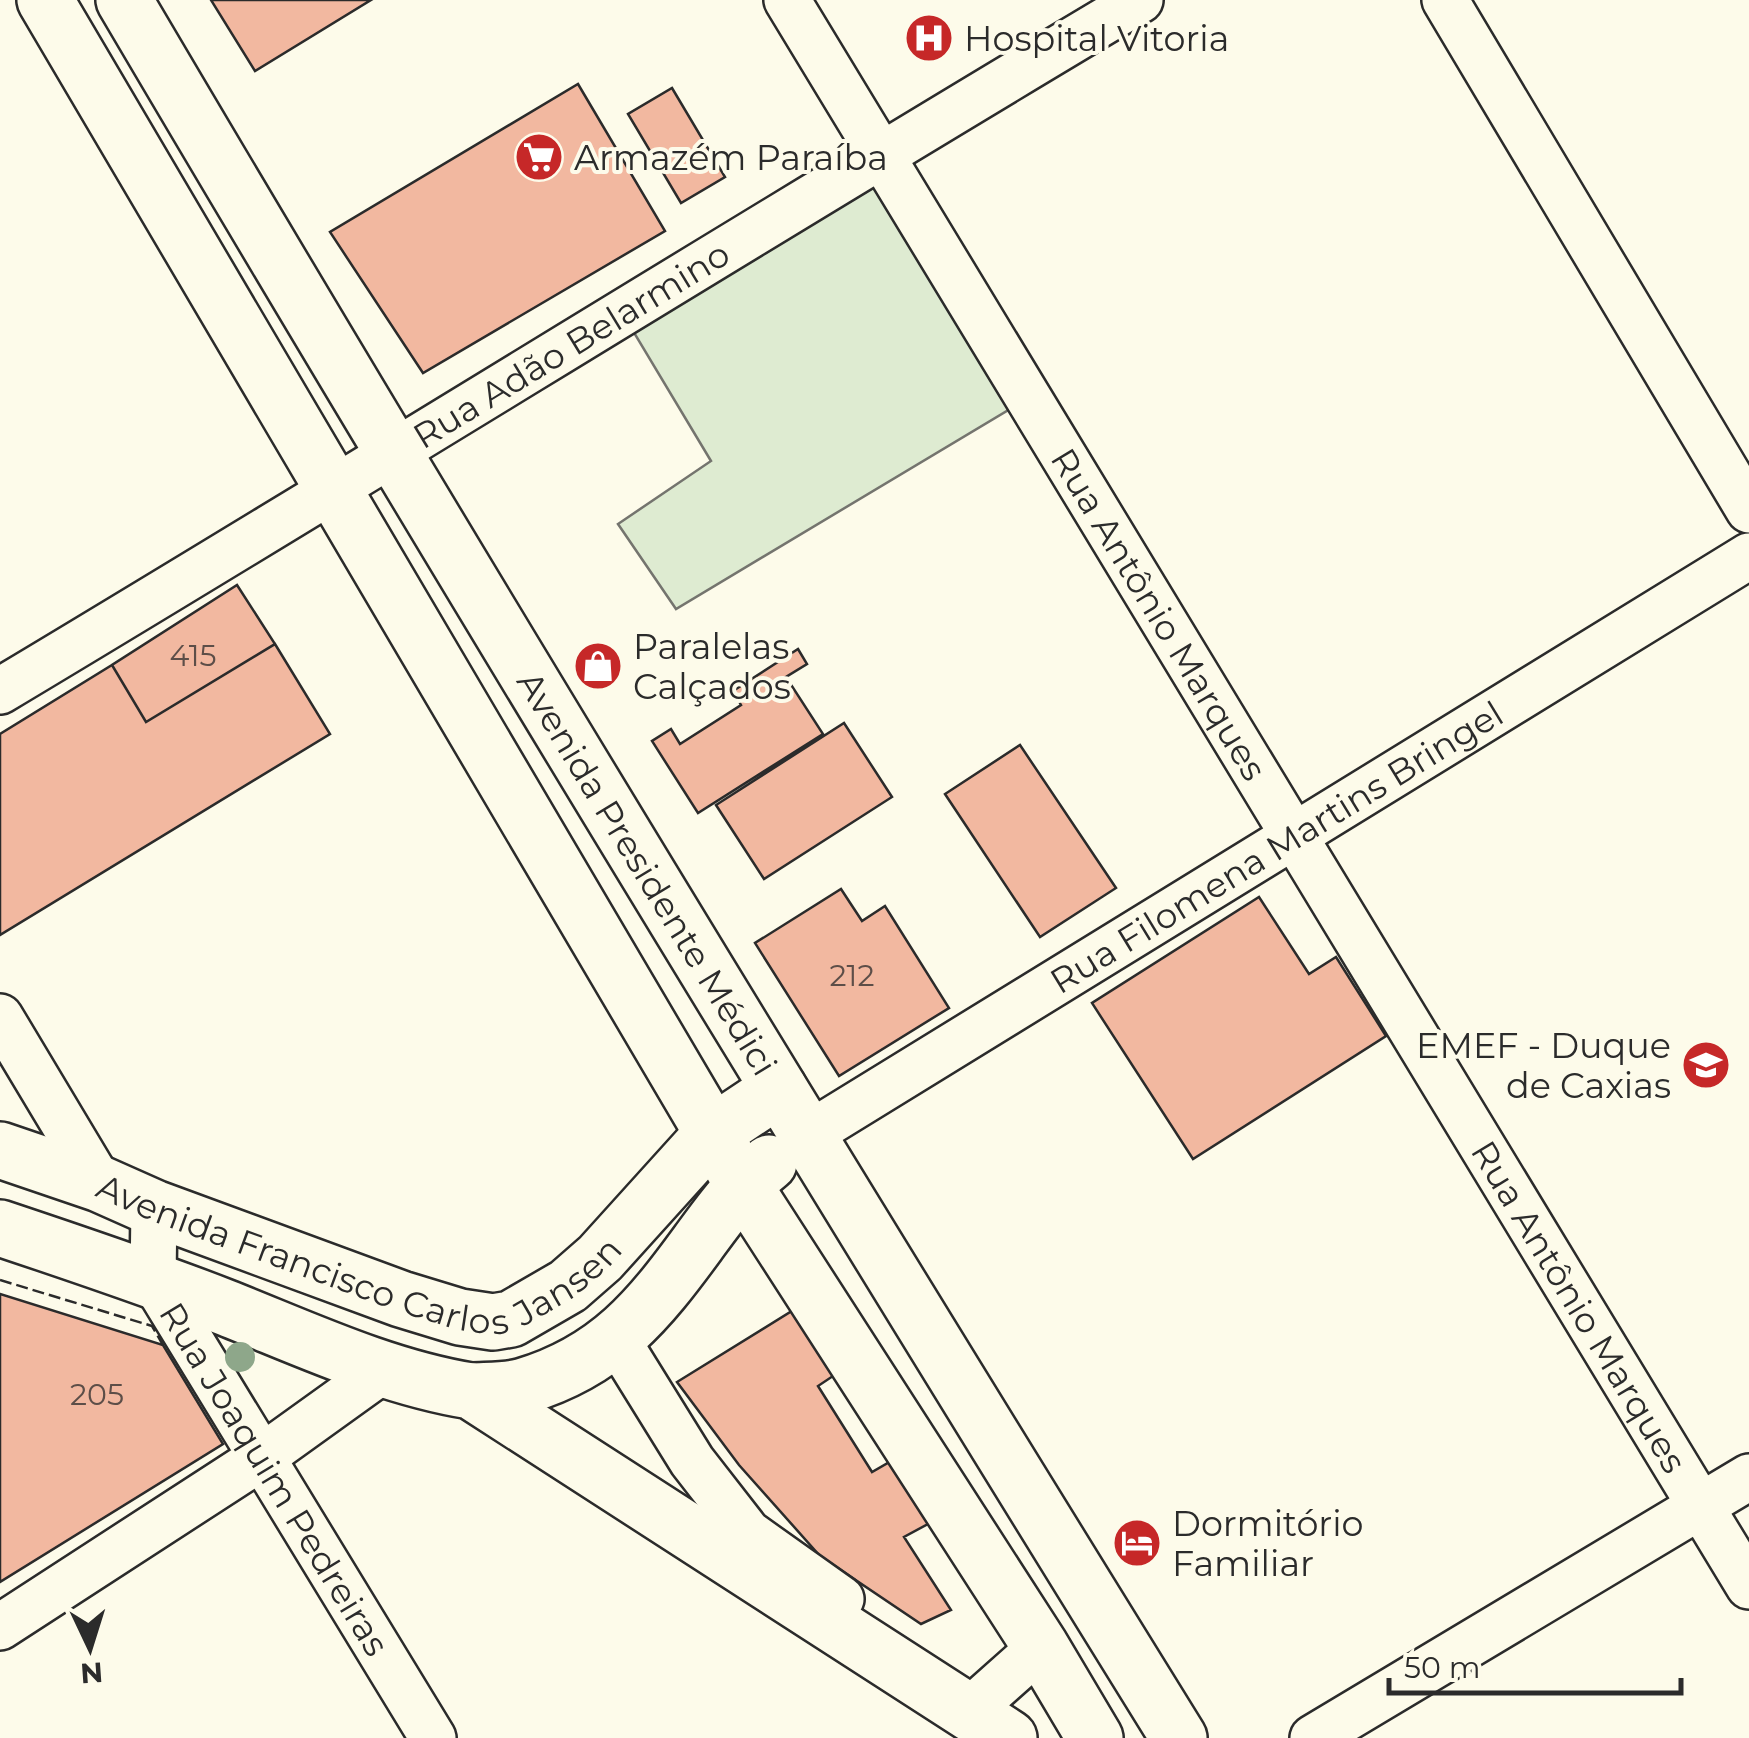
<svg xmlns="http://www.w3.org/2000/svg" width="1749" height="1738" font-family="Montserrat,sans-serif">
<style>
.green{fill:#deebd1;stroke:#74746e;stroke-width:2.5}
.building{fill:#f2b8a0;stroke:#2b2b2b;stroke-width:2.5}
.lines{fill:none;stroke-linecap:round;stroke-linejoin:round}
.minor-casing{stroke:#2b2b2b;stroke-width:50}
.major-casing{stroke:#2b2b2b;stroke-width:60}
.minor{stroke:#fdfbea;stroke-width:45}
.major{stroke:#fdfbea;stroke-width:55}
.fence{stroke:#2b2b2b;stroke-width:2.5;stroke-dasharray:12 5;stroke-linecap:butt}
.tree{fill:#8ea78a}
.labels{text-anchor:middle;dominant-baseline:central;stroke-width:8;stroke-linejoin:round;paint-order:stroke}
.number-label{font-size:30px;fill:#5d4e48}
.poi-label{font-size:35px;fill:#2b2b2b;stroke:#fdfbea;text-anchor:start}
.street-label{font-size:35px;fill:#2b2b2b;stroke:#fdfbea}
</style>
<rect width="100%" height="100%" fill="#fdfbea"/>
<path class="green" d="M872,182L1015,406L676,609L618,524L711,461L633,331Z"/>
<path class="building" d="M211,0H371L255,71Z
M578,84L665,231L423,373L330,232Z
M672,88L725,177L681,203L628,114Z
M237,585L275,644L146,722L112,665Z
M275,644L330,734L0,935V734L112,665L146,722Z
M798,649L807,664L786,677L823,734L698,813L652,741L671,729L680,744L741,705L733,691Z
M844,723L892,797L764,879L716,805Z
M1020,745L1116,888L1040,937L945,794Z
M841,889L862,921L885,906L949,1008L839,1076L755,943Z
M1259,897L1309,974L1336,957L1386,1036L1193,1159L1092,1003Z
M0,1294L163,1345L223,1444L0,1582Z
M816,1296L857,1360L818,1386L872,1472L912,1449L952,1511L904,1537L951,1610L921,1624L820,1556L739,1465L677,1382Z"/>
<g class="lines">
<g class="minor-casing">
<g id="minor">
<path id="s1" d="M787,0L1749,1586"/>
<path d="M1445,0L1749,510"/>
<path id="s2" d="M0,691C381,463 758,227 1140,0"/>
<path d="M0,1017L100,1184"/>
<path id="s3" d="M806,1136L1749,556"/>
<path id="s4" d="M154,1208L153,1279L433,1738"/>
<path d="M617,1340L692,1461L748,1533L841,1599"/>
<path d="M0,1627L262,1457L383,1370"/>
<path d="M969,1711L1041,1647"/>
<path d="M1313,1738L1749,1477"/>
</g>
</g>
<g class="major-casing">
<g id="major">
<path d="M45,0L742,1183L1041,1647L1095,1738"/>
<path id="s5" d="M124,0C468,584 822,1162 1179,1738"/>
<path id="s6" d="M0,1150L100,1184L154,1208L401,1299L460,1317L493,1322L511,1319L568,1286L600,1258L713,1133L779,1089"/>
<path d="M0,1228C75,1253 150,1278 224,1307C305,1339 385,1377 471,1391L1009,1738"/>
<path d="M471,1391C488,1390 508,1391 524,1386C608,1361 649,1310 698,1243C720,1213 739,1186 769,1163"/>
</g>
</g>
<use href="#minor" class="minor"/>
<use href="#major" class="major"/>
<path class="fence" d="M0,1280L152,1326L163,1345"/>
</g>
<circle class="tree" cx="240" cy="1357" r="15"/>
<defs>
<g id="hospital-disc" transform="scale(2.5)"><circle r="9.5" fill="#c62828" stroke="#fdfbea"/><path d="M-5-5h3v3.5h4V-5h3V5h-3V1.5h-4V5h-3Z" fill="#fff"/></g>
<g id="supermarket-disc" transform="scale(2.5)"><circle r="9.5" fill="#c62828" stroke="#fdfbea"/><path d="M-6-5.5h2.5l.6 2H6L4.5 2H-2.5L-4.4-4H-6ZM-1.5 3.2a1.3 1.3 0 1 0 .1 0ZM3 3.2a1.3 1.3 0 1 0 .1 0Z" fill="#fff"/></g>
<g id="shop-disc" transform="scale(2.5)"><circle r="9.5" fill="#c62828" stroke="#fdfbea"/><path d="M-5-2.5h2.3a2.7 3.5 0 0 1 5.4 0H5L5.5 6h-11ZM-1.5-2.5h3a1.5 2.3 0 0 0-3 0Z" fill="#fff"/></g>
<g id="school-disc" transform="scale(2.5)"><circle r="9.5" fill="#c62828" stroke="#fdfbea"/><path d="M0-5L7-2L0 1L-7-2ZM-4 1L0 2.5L4 1V4Q0 6-4 4Z" fill="#fff"/></g>
<g id="hotel-disc" transform="scale(2.5)"><circle r="9.5" fill="#c62828" stroke="#fdfbea"/><path d="M-6-4.5h1.5V1H6V5H4.5V3h-9V5H-6ZM-4 0a1.8 1.8 0 1 1 3.6 0ZM.5 0V-2.5h3Q6-2.5 6 0Z" fill="#fff"/></g>
</defs>
<g fill-rule="evenodd">
<use href="#hospital-disc" x="929" y="38"/>
<use href="#supermarket-disc" x="539" y="157"/>
<use href="#shop-disc" x="598" y="666"/>
<use href="#school-disc" x="1706" y="1065"/>
<use href="#hotel-disc" x="1137" y="1543"/>
</g>
<g class="labels">
<g class="number-label">
<text x="193" y="655">415</text>
<text x="852" y="975">212</text>
<text x="97" y="1394">205</text>
</g>
<g class="poi-label">
<text x="964" y="38">Hospital Vitoria</text>
<text x="574" y="157">Armazém Paraíba</text>
<text x="633" y="646">Paralelas<tspan x="633" dy="40">Calçados</tspan></text>
<text x="1671" y="1045" text-anchor="end">EMEF - Duque<tspan x="1671" dy="40">de Caxias</tspan></text>
<text x="1172" y="1523">Dormitório<tspan x="1172" dy="40">Familiar</tspan></text>
</g>
<g class="street-label">
<text stroke="none"><textPath href="#s2" startOffset="668">Rua Adão Belarmino</textPath></text>
<text stroke="none"><textPath href="#s1" startOffset="718">Rua Antônio Marques</textPath></text>
<text stroke="none"><textPath href="#s3" startOffset="552">Rua Filomena Martins Bringel</textPath></text>
<text stroke="none"><textPath href="#s5" startOffset="1018">Avenida Presidente Médici</textPath></text>
<text stroke="none"><textPath href="#s6" startOffset="388">Avenida Francisco Carlos Jansen</textPath></text>
<text stroke="none"><textPath href="#s1" startOffset="1528">Rua Antônio Marques</textPath></text>
<text stroke="none"><textPath href="#s4" startOffset="305">Rua Joaquim Pedreiras</textPath></text>
</g>
</g>
<g transform="translate(90 1648) rotate(176)" stroke="#fdfbea" stroke-width="8" paint-order="stroke">
<path d="M0-8L18 38L0 25L-18 38Z" fill="#2b2b2b"/>
<text y="-15" font-size="28" font-weight="bold" text-anchor="middle" fill="#2b2b2b">N</text>
</g>
<path d="M1389 1678v15h292v-15" fill="none" stroke="#2b2b2b" stroke-width="5"/>
<text x="1404" y="1678" font-size="30" fill="#2b2b2b" stroke="#fdfbea" stroke-width="8" paint-order="stroke">50 m</text>
</svg>
